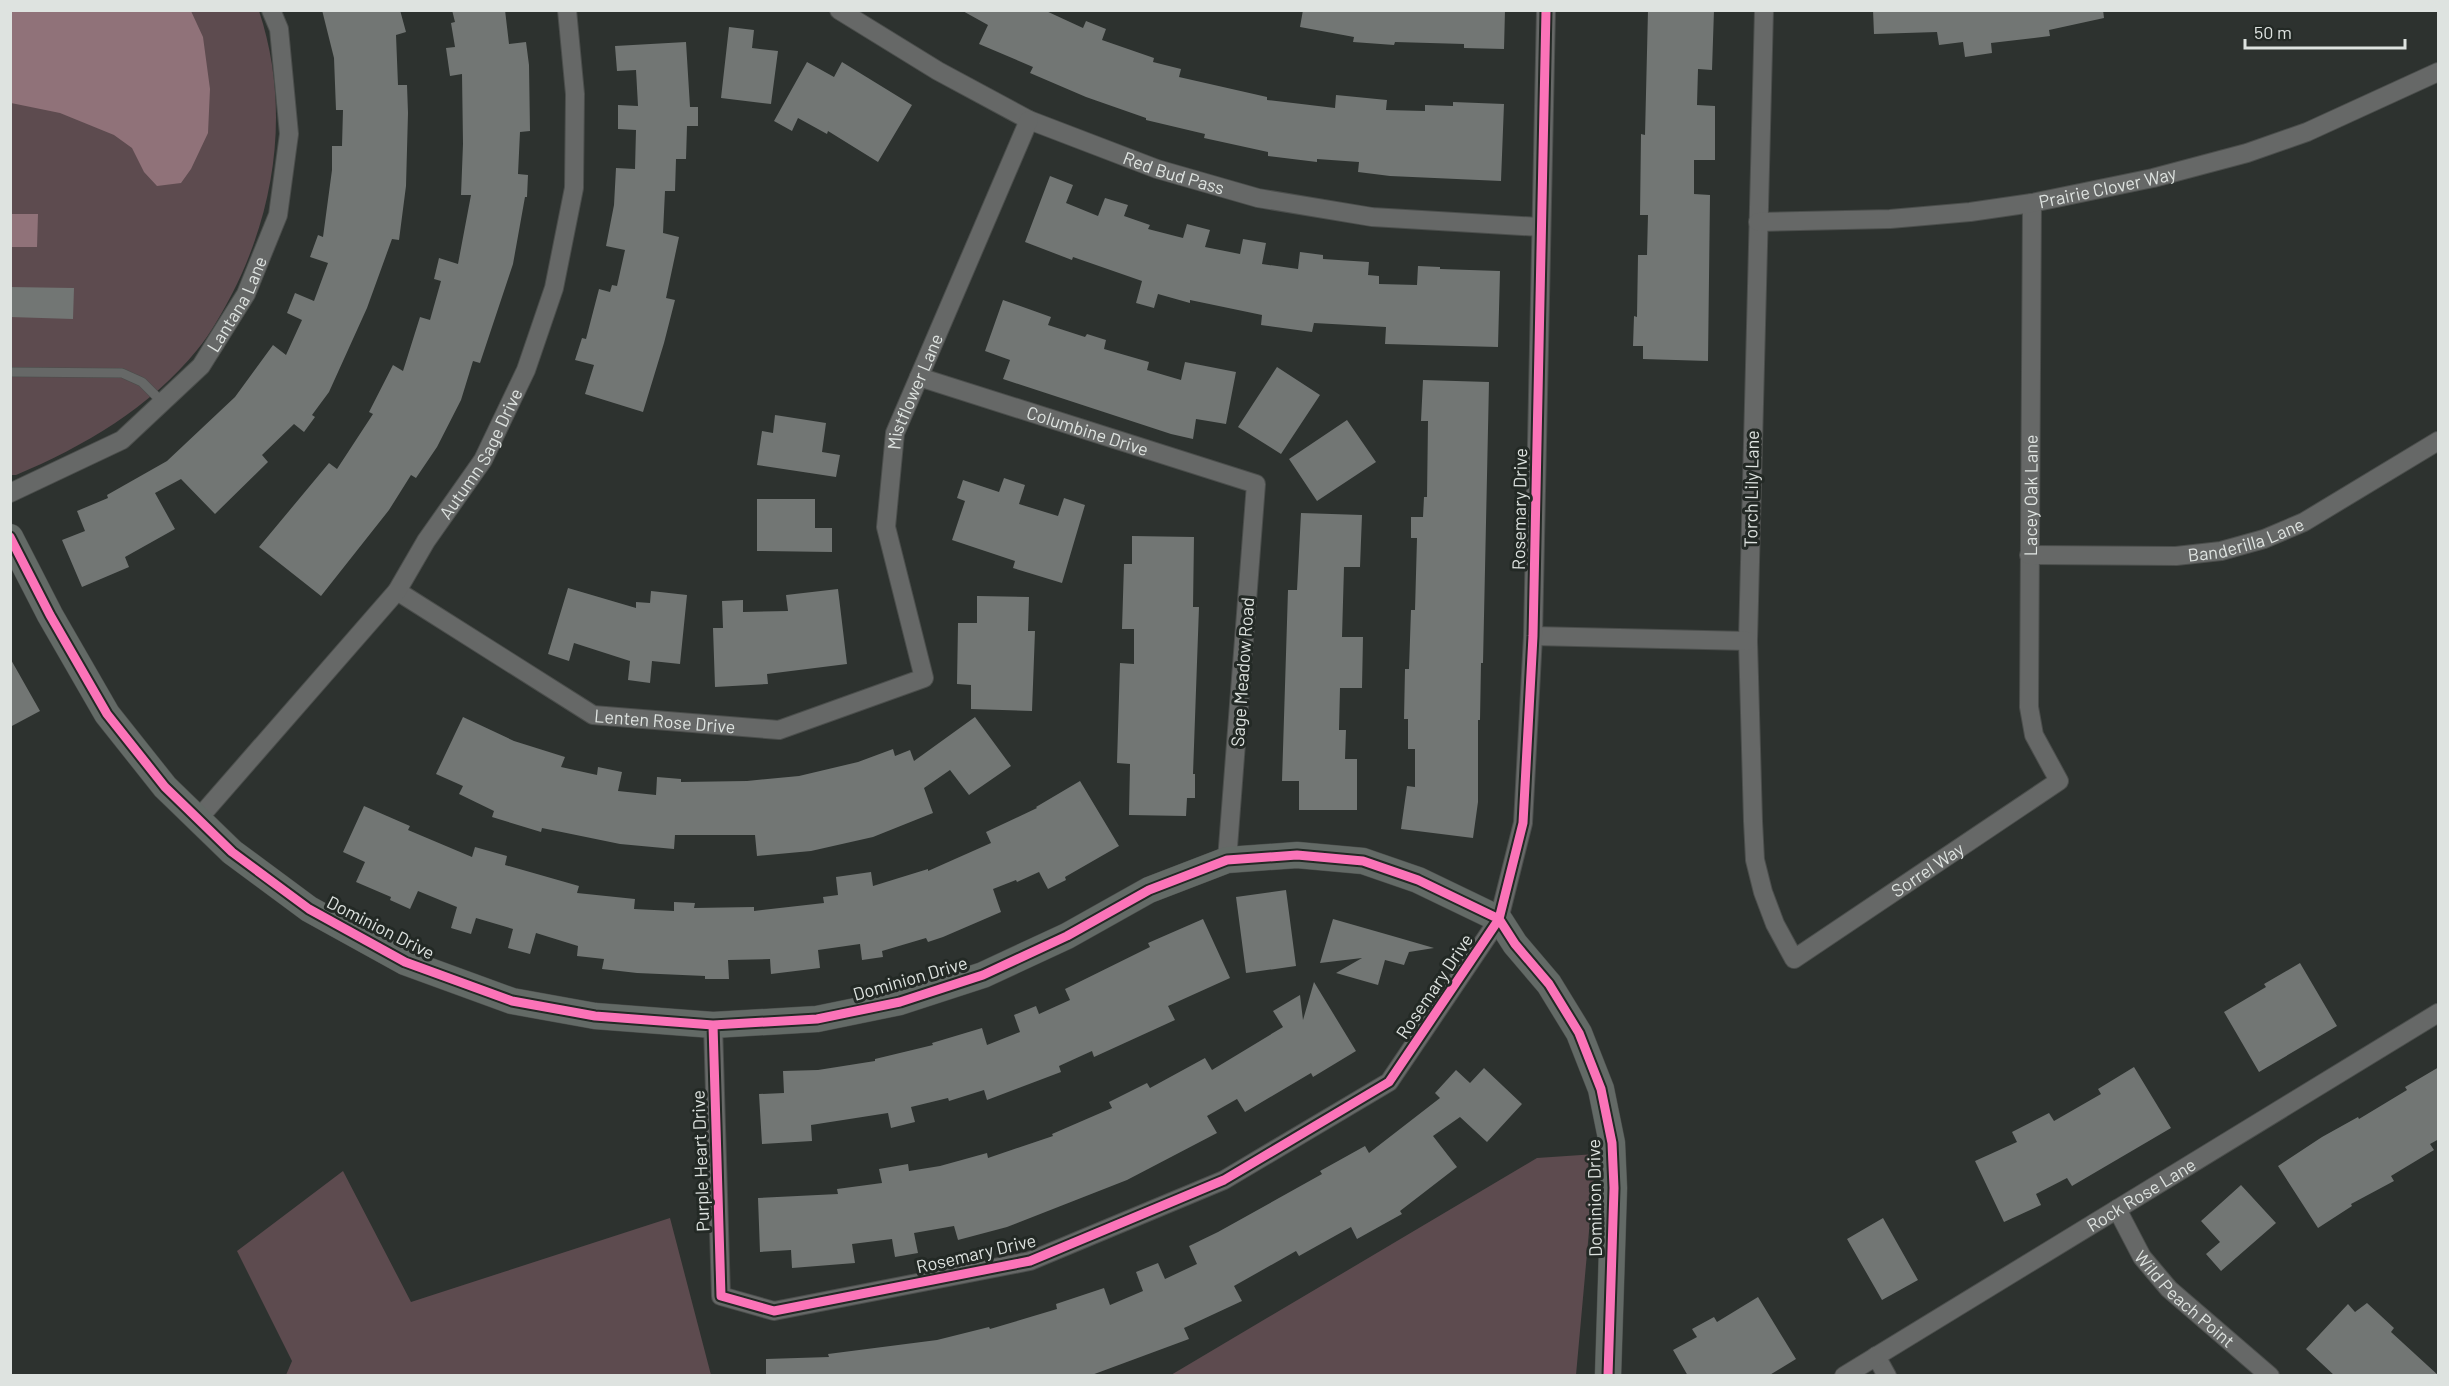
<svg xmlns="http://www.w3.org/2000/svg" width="2449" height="1386" font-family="Barlow,sans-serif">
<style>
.green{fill:#5d4b4f}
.water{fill:#907279}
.building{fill:#727674}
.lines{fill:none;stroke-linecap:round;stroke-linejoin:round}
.lane-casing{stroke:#4b4e4c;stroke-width:10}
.street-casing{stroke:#4b4e4c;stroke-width:20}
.secondary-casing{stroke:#4b4e4c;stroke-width:27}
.lane{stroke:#666867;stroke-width:9}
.street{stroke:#666867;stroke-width:18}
.secondary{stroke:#636a66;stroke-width:26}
.cycleway-casing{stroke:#232925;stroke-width:13}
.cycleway{stroke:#fb73b8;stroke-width:9}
.labels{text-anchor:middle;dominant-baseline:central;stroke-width:6;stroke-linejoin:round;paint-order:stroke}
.street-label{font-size:18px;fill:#dee3e0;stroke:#232925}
</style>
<rect width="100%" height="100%" fill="#2d322f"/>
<path class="green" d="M10,11H259C290,104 277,205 233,292C223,311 211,333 197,350C151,407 83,447 16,475H10Z
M1596,1154L1576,1375H1171L1537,1158Z
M343,1171L411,1302L670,1218L711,1375H286L292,1361L237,1251Z"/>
<path class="water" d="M11,10L191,11L203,37L210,89L208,133L191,169L181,183L157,186L144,172L132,148L114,135L60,113L11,103Z
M11,214H38L37,247H11Z"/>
<path class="building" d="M322,10H400L406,32L396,35L398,85H407L408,113L406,186L399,240L392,239L367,308L329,392L312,415L315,417L304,432L294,424L262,455L268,462L215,514L181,479L155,493L175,529L125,557L129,567L82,587L62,540L85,531L77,511L108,498L107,495L167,461L235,397L273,345L286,355L302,320L287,313L295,293L314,301L328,263L310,257L318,235L323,237L332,170V146H342L343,110H336L334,58Z
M452,10H505L509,44L526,42L529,65L530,131L520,132L518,174L528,175L527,197H525L513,264L480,363L473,361L461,400L437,447L416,478L411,475L389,510L321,596L259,547L329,463L337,469L373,414L369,412L393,365L403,371L420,317L430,320L441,281L434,279L439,258L458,264L471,195H461L463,144L462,74L450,76L446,48L455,47L451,23L455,22Z
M961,10H1044L1083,28L1086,21L1106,29L1102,40L1154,58L1153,62L1181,69L1179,77L1267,97V100L1335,108L1336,95L1387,100L1386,110L1425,111V105L1453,106V102L1504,104L1501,181L1390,176L1358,172L1359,162L1317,159V162L1268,156V152L1204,138L1205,134L1146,120V118L1086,97L1030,73L1033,67L979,44L988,25Z
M1303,10H1505L1504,49L1464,48V44L1395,42L1394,45L1353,42L1354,37L1300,27Z
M1648,10H1714L1712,70L1698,69L1697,105L1715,106V160H1694V194L1710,195L1708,361L1643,359V346H1633L1634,316L1637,317L1638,255H1647L1648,215H1640L1641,134L1645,135Z
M1873,10H2103L2104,18L2049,30L2050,36L1991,43L1992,53L1965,57L1963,42L1939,45L1937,32L1874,34Z
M729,27L754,30L752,48L778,51L771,104L721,98Z
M686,42L690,107H698V126H687L686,159H676L675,191H665L663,233L679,237L666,298L675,300L664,343L643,412L585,394L594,365L575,360L582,338L586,339L599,289L610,292L612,285L617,286L625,250L606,246L614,205L616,168L635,169L636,130L618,129V105L638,106L636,70L617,71L615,46Z
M807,62L834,77L842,62L912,105L878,162L828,131L827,134L798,118L792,131L774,121Z
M1050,176L1073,185L1066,203L1098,216L1105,198L1128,205L1124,216L1150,225L1148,229L1183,238L1187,224L1210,230L1205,247L1240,254L1243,239L1266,243L1262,264L1298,269L1300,252L1323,255V259L1369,262L1368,275L1379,276V284L1417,285L1418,266L1440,267V269L1500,271L1498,347L1385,344L1386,327L1314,323L1312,332L1261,325L1262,315L1190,300V303L1158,294L1154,308L1136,303L1142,281L1073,257L1072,260L1025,242Z
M10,287L74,288L73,319L10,317Z
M1003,300L1051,317L1048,325L1085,337L1087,334L1106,340L1104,349L1149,362L1147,370L1181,380L1185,362L1236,372L1226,424L1196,419L1193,439L1171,434L1003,379L1010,360L985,351Z
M1277,367L1320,395L1281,454L1238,427Z
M1423,380L1489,382L1483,663H1481L1480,720H1478V802L1473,838L1401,829L1407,786L1415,787V749H1408V719H1404L1405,669H1409L1411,610H1415L1417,538H1411V517H1423L1424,497H1427L1428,421H1421Z
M775,415L826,423L822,452L840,455L836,477L757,465L762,431L773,433Z
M1347,420L1376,462L1317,501L1289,459Z
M1004,478L1025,485L1019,504L1058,516L1064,498L1085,505L1062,583L1013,568L1015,561L952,540L965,501L957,498L963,480L999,492Z
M757,499H815V528H832V552L757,551Z
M1301,513L1362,515L1360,567H1344L1342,637H1363L1362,688H1340L1339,730H1346L1345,759H1357V810H1299V781H1282L1288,590H1297Z
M1132,536L1194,537L1193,607H1199L1193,774H1195V798H1187L1186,816L1129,815L1130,764L1117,763L1120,663L1134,664V629H1122L1124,564H1132Z
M568,588L636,608V602L650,603L651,591L687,595L680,664L652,661L650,683L628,680L630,661L574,643L569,661L548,654Z
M838,589L847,664L767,674L768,684L715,687L713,628H723L722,601L743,600V612L788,611L786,595Z
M977,596L1029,597L1028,631H1035L1032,711L971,709V685L957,684L958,623H977Z
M10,658L40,711L10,727Z
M463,717L514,741L565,757L561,767L597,775L598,767L622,772L618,791L656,795L657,777L681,779V782L747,781L799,776L858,762L893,749L895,756L910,750L914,761L975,717L1011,766L969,795L950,770L924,788L933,813L873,837L811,851L757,856L755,835H675L674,849L620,844L542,828L541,832L492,817L494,811L459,794L463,786L436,774Z
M1080,781L1119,846L1065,877L1066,880L1048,889L1039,872L1017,882L1016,880L993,889L1001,912L943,937L928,942L926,938L882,951L883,957L862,960L860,944L818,950L820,968L771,974L770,959L728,960L729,979H705V976L637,973L602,969L604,959L577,956L578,946L536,933L530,954L508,948L513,929L476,918L471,934L451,928L457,907L418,891L410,909L390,900L391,897L356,882L365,862L343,852L364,806L410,826L408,830L472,857L475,847L507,856L505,865L579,886L577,893L635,899L634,909L674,911V902L695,903L694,908L754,907V911L824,903L823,897L838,895L836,877L871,872L873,886L928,869V871L991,843L986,832L1037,808L1036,807Z
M1286,890L1296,966L1246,973L1236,897Z
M1203,919L1230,978L1168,1006L1175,1020L1094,1057L1092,1051L1059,1066L1061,1072L987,1100L984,1090L949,1101L948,1098L911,1107L915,1122L891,1128L888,1113L811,1125L812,1141L762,1144L759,1094L784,1093L783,1071L818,1070L875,1061V1059L933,1045L932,1043L982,1028L987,1045L1020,1032L1014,1015L1036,1006L1039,1014L1070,1000L1065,989L1150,947L1148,943Z
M1333,919L1396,937L1434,948L1409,952L1404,965L1385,960L1378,985L1336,973L1362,958L1320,963Z
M2300,963L2337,1026L2259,1072L2224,1012L2266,987L2264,984Z
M1314,982L1356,1051L1313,1077L1311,1073L1245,1112L1237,1099L1207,1116L1217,1133L1127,1180L1007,1227L958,1240L954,1226L914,1233L918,1253L895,1257L892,1239L852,1244L855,1263L792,1268L791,1250L760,1252L758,1198L838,1194L837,1189L882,1183L879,1169L908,1164L909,1171L940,1166L987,1153L988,1158L1053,1136L1052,1134L1112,1108L1109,1102L1147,1083L1150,1088L1205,1058L1212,1070L1283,1027L1273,1011L1300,995L1303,1020Z
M2134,1067L2171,1128L2072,1186L2067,1178L2036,1194L2041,1205L2004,1222L1975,1161L2017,1142L2012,1132L2049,1113L2054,1121L2101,1094L2098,1089Z
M2439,1067V1139L2430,1144L2434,1150L2391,1176L2394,1181L2351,1204L2352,1206L2318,1228L2278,1166L2322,1137L2358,1117L2359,1119L2407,1090L2405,1087Z
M1484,1068L1522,1104L1487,1142L1460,1117L1433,1136L1457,1167L1400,1211L1402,1214L1357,1239L1351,1227L1299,1256L1296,1251L1234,1286L1242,1301L1184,1328L1189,1339L1089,1376H766V1359L829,1357L828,1354L937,1340L989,1327L990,1329L1057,1309L1056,1304L1104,1288L1110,1305L1143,1291L1136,1272L1158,1263L1165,1279L1197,1264L1189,1246L1218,1232L1322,1174L1320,1171L1365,1146L1369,1153L1440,1098L1435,1093L1456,1070L1470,1083Z
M2241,1185L2276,1223L2221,1271L2206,1254L2220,1242L2201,1221Z
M1883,1218L1918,1280L1882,1300L1847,1239Z
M1758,1297L1796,1359L1768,1376H1688L1673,1350L1697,1337L1692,1329L1714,1317L1717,1322Z
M2367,1303L2394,1328L2391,1332L2439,1376H2335L2306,1349L2348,1304L2355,1312Z"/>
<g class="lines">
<g class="lane-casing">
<path id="lane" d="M10,372L122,373L142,382L162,402"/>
</g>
<g class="street-casing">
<g id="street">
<path id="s1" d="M839,10L938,71L1029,120L1157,169L1258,198L1372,217L1540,227"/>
<path id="s2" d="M1764,10L1748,641L1753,821L1755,860L1763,892L1775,924L1794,959L2059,781L2034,735L2029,707L2032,203"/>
<path id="s3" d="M1758,222L1890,219L1970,212L2032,203L2153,178L2247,153L2307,132L2438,72"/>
<path id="s4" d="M919,377L1256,484L1227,860"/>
<path id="s5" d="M10,493L122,440L201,366L246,294L278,215L289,134L279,29L271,10"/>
<path id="s6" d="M2029,555L2176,556L2221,551L2264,539L2304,522L2438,441"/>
<path id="s7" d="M397,591L593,715L779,730L924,678L886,527L895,433L1029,120"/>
<path d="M1533,636L1748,641"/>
<path id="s8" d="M198,819L397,591L426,541L483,460L526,370L554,288L574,188L575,94L567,10"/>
<path d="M713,1025L721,1296L774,1311L1030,1261L1224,1180L1389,1082L1499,919L1523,823L1533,636L1546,10"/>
<path id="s9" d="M2117,1209L2142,1257L2169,1289L2270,1376"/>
<path d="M1876,1356L1887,1376"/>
<path id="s10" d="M1844,1376L2438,1013"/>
</g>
</g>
<g class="secondary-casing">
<path id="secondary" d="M10,537L50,615L107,714L165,787L232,852L309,909L405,962L512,1001L595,1016L713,1025L817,1019L900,1002L983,975L1067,936L1149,890L1227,860L1297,855L1363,861L1418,880L1499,919L1515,944L1549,984L1579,1033L1601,1089L1612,1143L1614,1188L1608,1376"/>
</g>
<use href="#lane" class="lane"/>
<use href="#street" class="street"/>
<use href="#secondary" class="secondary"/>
<g class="cycleway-casing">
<path id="cycleway" d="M10,537L50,615L107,714L165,787L232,852L309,909L405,962L512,1001L595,1016L713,1025L817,1019L900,1002L983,975L1067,936L1149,890L1227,860L1297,855L1363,861L1418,880L1499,919L1515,944L1549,984L1579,1033L1601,1089L1612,1143L1614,1188L1608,1376
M713,1025L721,1296L774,1311L1030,1261L1224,1180L1389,1082L1499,919L1523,823L1533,636L1546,10"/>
</g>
<use href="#cycleway" class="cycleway"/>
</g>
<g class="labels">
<g class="street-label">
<text stroke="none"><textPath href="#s1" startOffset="374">Red Bud Pass</textPath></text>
<text stroke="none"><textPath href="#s3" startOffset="352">Prairie Clover Way</textPath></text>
<text stroke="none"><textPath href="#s5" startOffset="304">Lantana Lane</textPath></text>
<text stroke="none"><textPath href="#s7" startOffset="868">Mistflower Lane</textPath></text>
<text stroke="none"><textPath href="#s4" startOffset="177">Columbine Drive</textPath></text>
<text stroke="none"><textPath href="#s8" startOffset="464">Autumn Sage Drive</textPath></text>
<text transform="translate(1751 489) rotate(-89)">Torch Lily Lane</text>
<text stroke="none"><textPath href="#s2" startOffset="1569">Lacey Oak Lane</textPath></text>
<text transform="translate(1519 509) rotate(-89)">Rosemary Drive</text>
<text stroke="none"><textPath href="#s6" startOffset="219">Banderilla Lane</textPath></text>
<text transform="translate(1242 672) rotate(-86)">Sage Meadow Road</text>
<text stroke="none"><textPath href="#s7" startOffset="304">Lenten Rose Drive</textPath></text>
<text stroke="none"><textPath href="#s2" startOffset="1118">Sorrel Way</textPath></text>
<text transform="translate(381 927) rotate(27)">Dominion Drive</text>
<text transform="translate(910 978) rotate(-16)">Dominion Drive</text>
<text transform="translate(1434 986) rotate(-56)">Rosemary Drive</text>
<text transform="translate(700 1161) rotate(-92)">Purple Heart Drive</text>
<text stroke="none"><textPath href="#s10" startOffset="348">Rock Rose Lane</textPath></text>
<text transform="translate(1594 1198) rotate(-91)">Dominion Drive</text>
<text transform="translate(976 1253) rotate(-13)">Rosemary Drive</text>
<text stroke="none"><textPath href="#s9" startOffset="114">Wild Peach Point</textPath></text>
</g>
</g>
<rect width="2449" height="1386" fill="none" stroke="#dee3e0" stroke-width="24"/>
<path d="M2245 39v9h160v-9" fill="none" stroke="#dee3e0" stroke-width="3"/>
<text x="2254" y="39" font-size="18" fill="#dee3e0" stroke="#232925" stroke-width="4.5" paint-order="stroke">50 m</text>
</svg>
